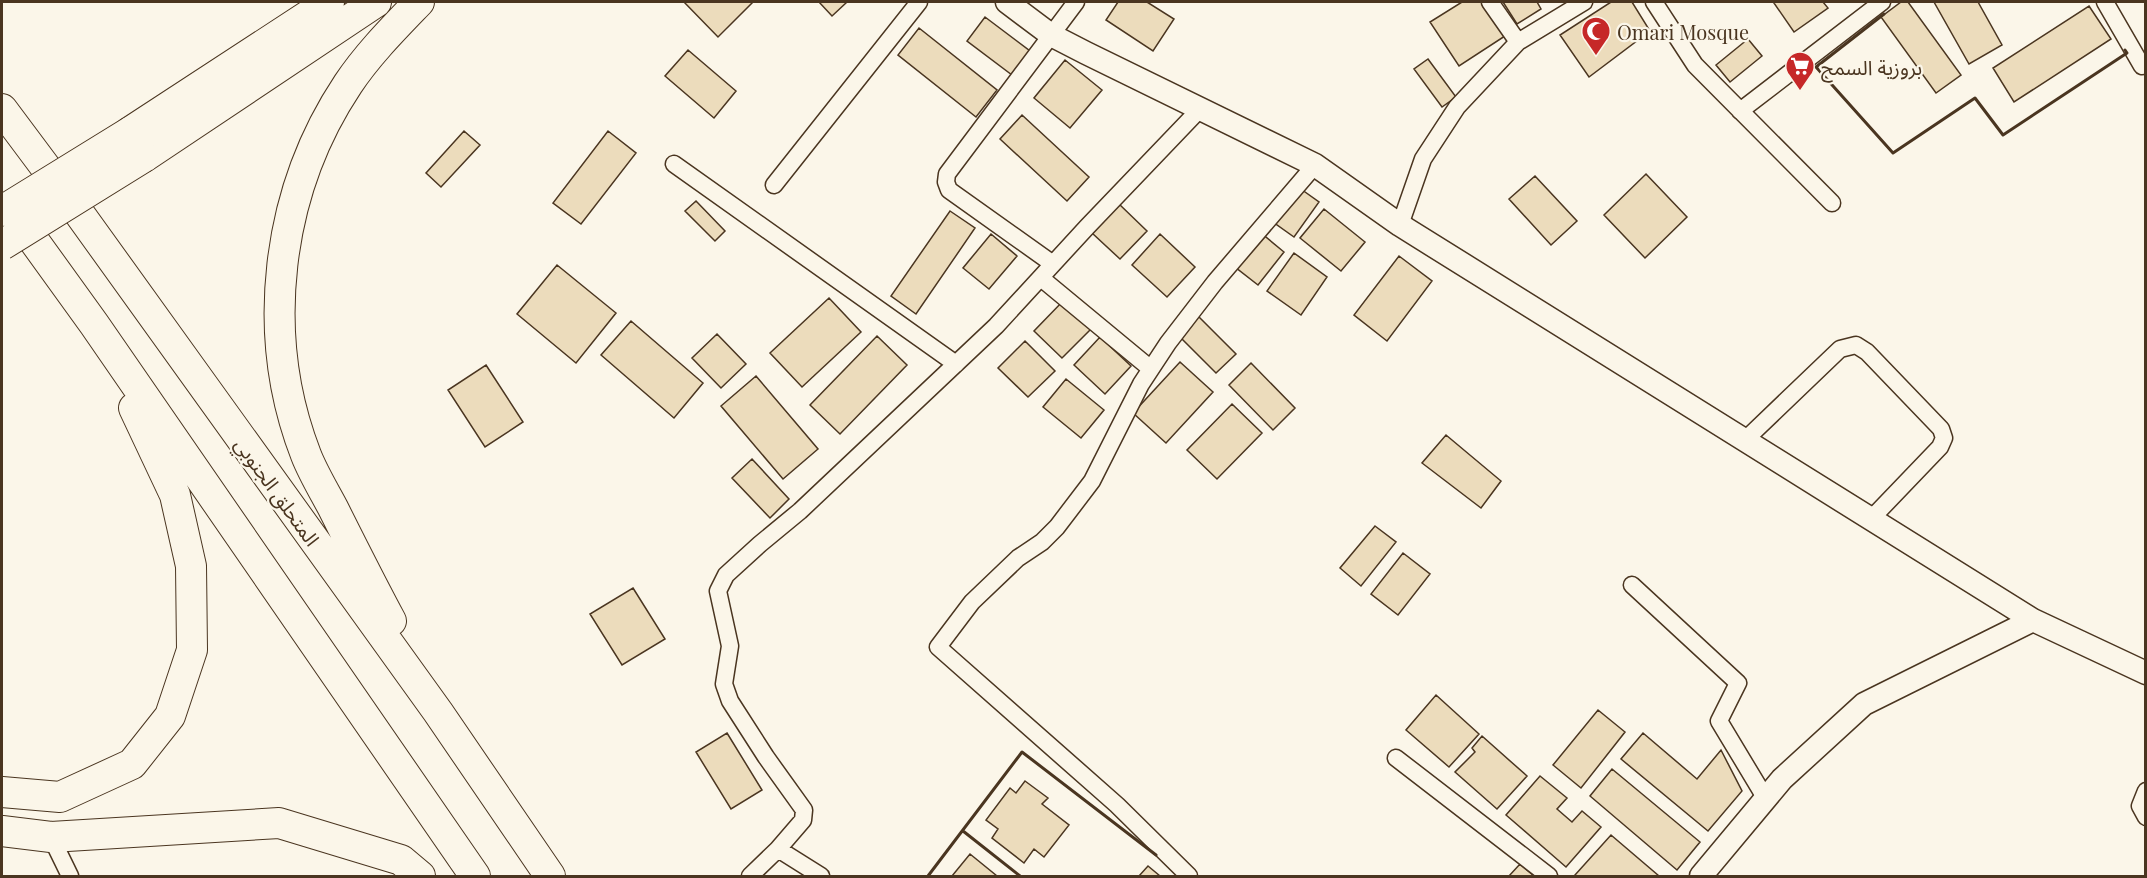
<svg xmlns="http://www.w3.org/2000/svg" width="2147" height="878" font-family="'Playfair Display','Noto Sans Arabic',serif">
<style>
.building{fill:#ecdcbc;stroke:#4a3520;stroke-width:1.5}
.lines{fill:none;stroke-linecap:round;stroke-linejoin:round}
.street-casing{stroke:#4a3520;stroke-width:19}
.secondary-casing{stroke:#4a3520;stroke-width:25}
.highway-casing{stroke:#4a3520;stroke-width:32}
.street{stroke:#fbf6e9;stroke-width:16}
.secondary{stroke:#fbf6e9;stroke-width:22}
.highway{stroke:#fbf6e9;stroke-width:30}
.highway-bridge-casing{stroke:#4a3520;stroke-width:32;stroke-linecap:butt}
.highway-bridge{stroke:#fbf6e9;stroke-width:30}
.wall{stroke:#4a3520;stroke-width:3}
.labels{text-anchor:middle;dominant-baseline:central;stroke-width:4.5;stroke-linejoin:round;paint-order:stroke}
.poi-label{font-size:20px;fill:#4a3520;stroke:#fbf6e9;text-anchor:start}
.street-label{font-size:20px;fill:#4a3520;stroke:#fbf6e9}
</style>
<rect width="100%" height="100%" fill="#fbf6e9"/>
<path class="building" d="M684,2H753L718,37Z
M819,2H847L832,16Z
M1118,2H1147L1174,19L1153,51L1106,20Z
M1462,2H1482L1505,36L1459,66L1430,22Z
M1503,2H1537L1541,9L1517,24Z
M1611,2H1632L1650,31L1589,77L1560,35Z
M1775,2H1823L1828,8L1794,32L1774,3Z
M1901,2H1908L1961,75L1936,93L1881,17Z
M1934,2H1978L2002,45L1969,64Z
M2089,6L2111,39L2014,102L1993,68Z
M985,17L1030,51L1012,75L967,41Z
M919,28L997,90L976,117L898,55Z
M1748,39L1762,56L1730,82L1716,65Z
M688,50L736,91L714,118L665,76Z
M1428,59L1456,97L1442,107L1414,69Z
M1065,60L1102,90L1070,128L1034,98Z
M1022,115L1089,177L1067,201L1000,139Z
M464,131L480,145L441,187L426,173Z
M608,131L636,153L581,224L553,203Z
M1646,174L1687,217L1645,258L1604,215Z
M1535,176L1577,221L1551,245L1509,199Z
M1298,187L1319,202L1294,237L1273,222Z
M696,201L725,231L715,241L685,211Z
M1119,204L1147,231L1120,259L1092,233Z
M1324,209L1365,242L1341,271L1300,238Z
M950,211L975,228L916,314L891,296Z
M1261,233L1284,252L1258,285L1235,267Z
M991,234L1017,256L989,289L963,268Z
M1160,234L1195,267L1167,297L1132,265Z
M1294,253L1327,277L1301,315L1267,291Z
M1399,256L1432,281L1387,341L1354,315Z
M557,265L616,313L576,363L517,314Z
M829,298L861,332L802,387L770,353Z
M1063,301L1091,329L1062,358L1034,331Z
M1198,316L1236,354L1216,373L1178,335Z
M631,321L703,383L674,418L601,355Z
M717,334L746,364L721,388L692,358Z
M877,336L907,365L840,434L810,405Z
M1100,337L1131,366L1105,394L1074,365Z
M1025,341L1055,371L1028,397L998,368Z
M1180,362L1213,392L1166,443L1133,413Z
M1251,363L1295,408L1273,430L1229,385Z
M486,365L523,422L485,447L448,390Z
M756,376L818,449L783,479L721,406Z
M1066,379L1104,410L1081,438L1043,407Z
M1232,404L1262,433L1217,479L1187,450Z
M1446,435L1501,481L1481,508L1422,463Z
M752,459L789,499L770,518L732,478Z
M1375,526L1396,542L1361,586L1340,568Z
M1403,553L1430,574L1398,615L1371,594Z
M633,588L665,639L622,665L590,614Z
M1436,695L1479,734L1449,767L1406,730Z
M1598,710L1625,732L1581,788L1553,765Z
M727,733L762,790L731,809L696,752Z
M1643,733L1697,779L1721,750L1742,791L1708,831L1621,759Z
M1482,736L1527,776L1497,809L1455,772L1475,752L1472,748Z
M1612,769L1700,842L1677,870L1590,796Z
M1540,776L1567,798L1557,809L1572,822L1582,811L1601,827L1566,867L1506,815Z
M1025,781L1048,798L1042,804L1069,825L1044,857L1034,849L1024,863L992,838L998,829L986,820L1010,788L1016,793Z
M1611,835L1659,876H1577L1575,875Z
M970,854L997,876H952Z
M1520,864L1534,876H1509Z
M1148,866L1160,876H1139Z"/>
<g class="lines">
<g class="street-casing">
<path id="street" d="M1490,2L1518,42
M1654,2L1695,65L1832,203
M2105,2L2142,66
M1740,111L1882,2
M674,164L956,364
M774,185L919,2
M1400,225L1423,159L1457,107L1518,42L1584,2
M1053,264L949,190L946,182L947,174L1076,2
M1041,278L1151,369
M1744,441L1840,349L1856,345L1867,352L1941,429L1944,438L1940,447L1871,519
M1632,585L1738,683L1719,721L1766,799
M1396,758L1549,876
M2146,791L2140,806L2146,817
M51,837L70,876
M778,849L803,820L804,810L766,757L730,701L724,684L730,646L718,591L726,575L760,544L800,511L996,326L1087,227L1199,110
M750,876L778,849L821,876
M1189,876L1117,805L938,647L972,602L1018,558L1042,542L1057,527L1092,481L1141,384L1168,343L1215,282L1315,165"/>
</g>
<g class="secondary-casing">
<path id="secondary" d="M1007,2L1051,35L1086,53L1315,165L1400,225L2033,620L2146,673
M1701,876L1782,779L1864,704L2033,620"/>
</g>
<g class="highway-casing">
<path id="highway" d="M2,109L61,188L438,712L550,876
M130,132L329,2
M144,157L376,2
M11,209L94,324L475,876
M391,621C371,584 352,546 333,508C324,491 313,473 306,455C259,334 276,192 348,84C368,54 394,28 419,2
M2,792L60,797L132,764L170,716L192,650L191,566L175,495L134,408
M2,831L51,837L279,823L401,860L420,876"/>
</g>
<use href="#street" class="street"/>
<use href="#secondary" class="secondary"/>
<use href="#highway" class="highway"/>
<g class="highway-bridge-casing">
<path id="highway-bridge" d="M2,211L130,132
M2,245L144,157"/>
</g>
<use href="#highway-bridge" class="highway-bridge"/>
<path class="wall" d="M1884,14L1816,67L1893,153L1975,98L2003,135L2127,53L2125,50
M963,831L1020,876
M928,876L1022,752L1156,855"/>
</g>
<defs>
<g id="mosque-pin" transform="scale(1.5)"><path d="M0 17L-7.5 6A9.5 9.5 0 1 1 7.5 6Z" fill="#c62828" stroke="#fbf6e9"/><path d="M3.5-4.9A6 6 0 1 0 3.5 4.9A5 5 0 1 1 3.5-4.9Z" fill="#fff"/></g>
<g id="supermarket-pin" transform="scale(1.5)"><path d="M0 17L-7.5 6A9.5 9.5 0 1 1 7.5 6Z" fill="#c62828" stroke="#fbf6e9"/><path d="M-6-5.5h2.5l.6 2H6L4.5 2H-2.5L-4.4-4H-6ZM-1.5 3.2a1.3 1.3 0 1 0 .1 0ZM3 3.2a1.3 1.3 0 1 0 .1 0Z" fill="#fff"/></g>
</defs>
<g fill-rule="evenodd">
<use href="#mosque-pin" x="1596" y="31"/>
<use href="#supermarket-pin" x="1800" y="66"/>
</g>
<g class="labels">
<g class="poi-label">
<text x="1617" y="31">Omari Mosque</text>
<text x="1821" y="66">بروزية السمح</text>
</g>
<g class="street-label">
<text transform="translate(278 491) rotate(54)">المتحلق الجنوبي</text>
</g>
</g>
<rect width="2147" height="878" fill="none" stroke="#4a3520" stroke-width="6"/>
</svg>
